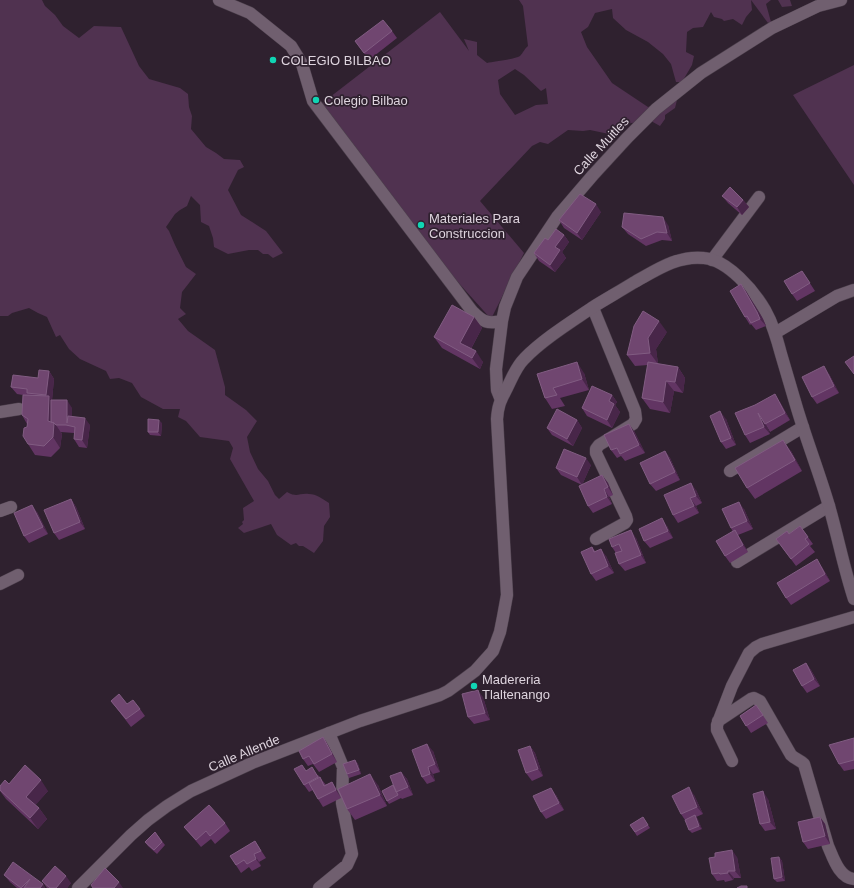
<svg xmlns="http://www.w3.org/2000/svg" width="854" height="888" font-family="Helvetica,sans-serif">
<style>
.green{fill:#503250;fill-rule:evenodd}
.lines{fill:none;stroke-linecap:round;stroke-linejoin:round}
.minor-casing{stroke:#4b3f4b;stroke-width:13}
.tertiary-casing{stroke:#4b3f4b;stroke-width:13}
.minor{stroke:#705f6f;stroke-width:12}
.tertiary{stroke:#705f6f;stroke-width:12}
.wall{fill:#623563}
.shaded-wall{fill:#482649}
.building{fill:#704670;stroke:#815c82}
.poi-dot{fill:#10d5b4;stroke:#2f212f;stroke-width:1.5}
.labels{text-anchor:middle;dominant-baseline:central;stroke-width:3.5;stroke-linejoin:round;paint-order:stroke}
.poi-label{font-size:13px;fill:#ded4de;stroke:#2f212f;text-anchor:start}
.street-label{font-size:13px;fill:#ded4de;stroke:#2f212f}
</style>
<rect width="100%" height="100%" fill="#2f212f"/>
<path class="green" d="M0,0H42L45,6L55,15L63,26L79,38L94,26L121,27L139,66L149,79L180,88L188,94L189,107L192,116L191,129L206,147L216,153L224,159L240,160L244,167L238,170L228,190L241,215L266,231L283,253L273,258L268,254H263L258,250H249L228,254L214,247L213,238L209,226L201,222L200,205L191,196L187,206L180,210L175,214L166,227L169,231L175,245L186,267L196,274L182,292L180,308L186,314L178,319L188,331L215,350L225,387V395L246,410L257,421L247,437L250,452L258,469L268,481L275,495L279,499L287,492C298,498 298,493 309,494C316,494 323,499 329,503L330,517L324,526L323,541L314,553L303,546H299L296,543L291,545L277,535L271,524L244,533L238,528L243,524L242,522L244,520L243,508L254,501L230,459L233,448L229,441L200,437L186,421L178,417L180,409H163L141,397L132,383L119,378L110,379L106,371L80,359L69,349L60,335L56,337L47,317L38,313L29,308L12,313L8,316H0Z
M519,0H771L766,4L771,22L768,23L751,0L752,10L746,17L742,25L733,19L724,21L722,19L714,17L711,12L703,27L693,28L687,32L686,52L694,56L692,65L682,82H676L671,64L663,54L648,42L626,30L613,18L612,9L595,13L588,27L581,32L587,47L612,83L648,107L671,97L678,96L675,108L665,115V119L660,126L651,121L631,123L609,134L590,130L583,131L568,130L548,144L540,142L532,146L480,201L524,253L491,319L430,251L321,104L440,12L469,51L464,39L477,42V55L487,63C494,62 515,59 520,56C523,53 525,48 528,46L523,6ZM515,69L524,75L541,91L546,88L548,104L536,105L515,115L500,94L498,80Z
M778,0H790L792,6L782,7Z
M854,65V185L793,95Z"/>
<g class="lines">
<g class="minor-casing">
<path id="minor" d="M219,0L250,13L291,46L302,64L313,101L472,311C483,322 487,324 502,321
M712,260L759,197
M593,308L635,411L636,419L633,424L599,445L596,449V453L626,516L627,520L625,523L596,539
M775,333L837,296L854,290
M501,400L497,390L496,369L502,321L505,307L517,277L557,217L593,175L627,138L656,109L701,73L772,28L818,6L841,0
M0,412L19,409
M730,471L803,427
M0,511L11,507
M737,562L829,506
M0,584L18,575
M718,721L751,699L754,698L760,701L791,755C795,759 800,760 804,764L828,846C833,857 839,878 854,879
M732,761L717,730V725L732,686L749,653L756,647L762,644L854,617
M319,888L347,865L352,854L342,803L343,767L329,733"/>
</g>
<g class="tertiary-casing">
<path id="tertiary" d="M78,888L131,835L148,820L167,806L191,791L252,763L360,721L440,695L448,691L463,680L475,671L493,651L500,632L503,617L507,595L497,419C498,404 501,400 507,388C512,378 516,367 524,359C542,340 571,322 593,307C606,299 620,291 633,283C655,271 677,255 704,258C728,260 754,291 765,310C773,324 777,339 781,354C786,371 791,388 796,405C806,439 819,472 829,506C838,537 844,569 854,599"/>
</g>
<use href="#minor" class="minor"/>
<use href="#tertiary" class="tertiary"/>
</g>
<path class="wall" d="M392,31L397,38L369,60L355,41Z
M722,196L743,200L749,207L742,215L728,203Z
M601,212L582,240L564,228L559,220Z
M668,225L672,241L662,240L646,246L628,234L622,227Z
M564,235L569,242L562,252L566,258L555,272L539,261L534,253L548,240Z
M802,271L815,291L797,301L792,294Z
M746,291L763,319L766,326L756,330L751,324L750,325L745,317Z
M474,317L482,328L471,349L483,362L480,369L442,348L434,337Z
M667,332L656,349L658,364L678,367L685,378L683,393L674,391L670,413L650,409L642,398L648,365L635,366L627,355Z
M49,371L54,379L52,400L72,408V416L90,425L87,448L79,447L74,439V433L61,432L62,434L60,448L51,457L35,455L28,444L27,424L22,415L23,395L17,394L11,387L38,378Z
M584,373L589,390L560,398L565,406L552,409L545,398L537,374Z
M829,374L839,393L817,404L812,397Z
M612,395L617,402L615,405L620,412L612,428L587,416L582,408Z
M780,402L790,420L770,432L766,425L770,434L750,443L745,435Z
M726,419L736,445L726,449L721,442Z
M577,420L582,428L573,446L552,435L547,428Z
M162,423L161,436L150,435L148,432Z
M634,431L645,453L625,461L621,456L617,458L611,450Z
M665,451L670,458L680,480L656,491L650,484Z
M791,451L802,471L755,499L747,488Z
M591,465L582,485L561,475L556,468Z
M602,475L608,483L613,495L609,497L612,504L593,513L588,506Z
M696,490L702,503L696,506L699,513L678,523L673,515Z
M71,499L76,507L85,529L59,540L54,533Z
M744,509L753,529L738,535L748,552L730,563L725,556L733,532L731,528Z
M37,512L48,534L29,543L24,536Z
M667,526L673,538L650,548L644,541Z
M800,526L813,544L810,546L815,552L796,566L776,539L789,534Z
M636,538L646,563L625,571L619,564L616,553L612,547Z
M592,547L595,551L606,556L614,573L596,581L591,574Z
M822,567L830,581L791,605L786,598Z
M806,663L811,670L820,686L807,693L802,686Z
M483,697L490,720L474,724L468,717Z
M111,701L127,704L140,709L145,716L131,727Z
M756,705L768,723L751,733L740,716Z
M323,737L328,745L337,762L319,772L313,764L308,766L303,759Z
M854,738V769L844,771L839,764Z
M530,746L535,753L543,776L532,781L526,773Z
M433,751L440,772L433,774L435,781L427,784L422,777Z
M355,760L358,764L361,774L349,778L347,774Z
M307,771L318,775L326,785L332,782L337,790L341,798L323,807L318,799L313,790L309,792L304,785Z
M401,772L407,779L413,795L402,799L401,798L389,804L387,801L393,785Z
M9,784L48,791L35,805L39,808L47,819L38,829L6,799L0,791V786Z
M378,785L387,806L355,820L347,809Z
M556,795L564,810L546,819L541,812Z
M694,795L703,814L696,817L702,829L692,833L689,830L685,820L681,814Z
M768,799L776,829L765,831L760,824Z
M643,817L650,828L637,836L630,825Z
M820,817L825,824L830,844L808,849L803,842Z
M225,823L230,831L215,844L211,839L201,847L190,834L184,827Z
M155,832L165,845L157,854L148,846L145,842Z
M255,841L266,858L259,862L261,866L252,871L249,867L241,873L230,856Z
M737,857L741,878H734L733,880L725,882L724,880L717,881L712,874Z
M779,857L782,861L785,881L777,882L774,879Z
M4,875L43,884L45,888H17L10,882Z
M42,881L71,883L67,888H47Z"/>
<path class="shaded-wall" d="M743,200L749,207L742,215L737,207Z
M596,204L601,212L582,240L577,233Z
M663,217L668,225L672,241L667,233Z
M564,235L569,242L562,252L566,258L555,272L550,265L555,247Z
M741,284L746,291L763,319L766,326L760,319Z
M474,317L482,328L468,354L460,343Z
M659,321L667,332L656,349L658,364L650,353L648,338Z
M476,351L483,362L480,369L472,358Z
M577,362L584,373L589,390L582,379Z
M824,366L829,374L839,393L834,386Z
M678,367L685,378L683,393L675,382Z
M49,371L54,379L52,400L56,425L62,434L60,448L53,437L48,421L49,399L46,395Z
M666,381L674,391L670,413L663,402Z
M775,394L780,402L790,420L785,413Z
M612,395L617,402L615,405L620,412L612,428L607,420L609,401Z
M67,400L72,408V426L67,423Z
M720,411L726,419L736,445L731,438Z
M758,413L764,420L770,434L764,427Z
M85,418L90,425L87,448L82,440Z
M159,420L162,423L161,436L158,432Z
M577,420L582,428L573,446L567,439Z
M629,424L634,431L645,453L639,445Z
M783,440L791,451L802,471L795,460Z
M665,451L670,458L680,480L675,472Z
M586,458L591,465L582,485L577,477Z
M602,475L608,483L613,495L608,487Z
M691,483L696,490L702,503L696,496Z
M604,489L609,497L612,504L607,497Z
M690,498L696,506L699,513L694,506Z
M71,499L76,507L85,529L80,522Z
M739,502L744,509L753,529L747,521Z
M32,505L37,512L48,534L43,527Z
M662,518L667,526L673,538L668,531Z
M631,530L636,538L646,563L641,555Z
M735,530L740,538L748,552L743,545Z
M601,549L606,556L614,573L608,566Z
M817,559L822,567L830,581L825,574Z
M806,663L811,670L820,686L814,679Z
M478,690L483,697L490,720L485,713Z
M323,737L328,745L337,762L332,754Z
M427,744L433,751L440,772L435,764Z
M530,746L535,753L543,776L538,769Z
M355,760L358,764L361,774L359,770Z
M428,767L433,774L435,781L430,774Z
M401,772L407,779L413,795L408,787Z
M370,774L378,785L387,806L380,795Z
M41,780L48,791L34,807L26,797Z
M332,782L337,790L341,798L336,790Z
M689,787L694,795L703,814L697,807Z
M551,788L556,795L564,810L559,803Z
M763,791L768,799L776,829L770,822Z
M39,808L47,819L38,829L30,818Z
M695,815L698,819L702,829L699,826Z
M820,817L825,824L830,844L825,836Z
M732,850L737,857L741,878L735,871Z
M254,854L259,862L261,866L256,859Z
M779,857L782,861L785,881L782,877Z
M728,871L734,878L733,880L728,873Z
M66,876L71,883L67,888H56Z
M119,882L123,888H114Z
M43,884L45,888H40Z"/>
<path class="building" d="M383,20L392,31L364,53L355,41Z
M730,187L743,200L737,207L722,196Z
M580,194L596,204L577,233L559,220Z
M624,213L663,217L667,233L657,232L641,239L622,227Z
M556,229L564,235L555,247L560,250L550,265L534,253L545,238L548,240Z
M802,271L810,283L792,294L784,281Z
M741,284L757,312L760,319L751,323L747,316L745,317L730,291Z
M452,305L474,317L460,343L476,351L472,358L434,337Z
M643,311L659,321L648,338L650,353L627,355L634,326Z
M854,356V374L845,362Z
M577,362L582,379L553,388L557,395L545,398L537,374Z
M648,362L678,367L675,382L666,381L663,402L642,398Z
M824,366L834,386L812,397L802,377Z
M39,370L49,371L46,395L27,393V389L11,387L13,375L38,378Z
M592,386L612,395L609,401L614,404L607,420L582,408Z
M775,394L785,413L765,424L758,413L764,427L745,435L735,413L755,405Z
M23,395L49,396L48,421L54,423L53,437L44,446L28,444L23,436L24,428L27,427L28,419L22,415Z
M51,400H67V423L68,416L85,418L82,440L74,439L75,427L66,425H56L54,423L51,422Z
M557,409L577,420L567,439L547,428Z
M720,411L731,438L721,442L710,416Z
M148,419L159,420L158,432H148Z
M629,424L639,445L620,454L617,448L611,450L604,435Z
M783,440L795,460L747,488L735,468Z
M564,449L586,458L577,477L556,468Z
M665,451L675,472L650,484L640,463Z
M602,475L608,487L604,489L607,497L588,506L579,486Z
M691,483L696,496L690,498L694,506L673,515L664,495Z
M71,499L80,522L54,533L44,510Z
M739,502L747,521L731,528L722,509Z
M32,505L43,527L24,536L14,513Z
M662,518L668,531L644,541L639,529Z
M800,526L808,537L805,539L809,544L791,559L776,539L787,531L789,534Z
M631,530L641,555L619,564L615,553L622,551L619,544L612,547L609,539Z
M735,530L743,545L725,556L716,541Z
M592,547L594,552L601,549L608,566L591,574L581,552Z
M817,559L825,574L786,598L777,583Z
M806,663L814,679L802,686L793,670Z
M478,690L485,713L468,717L462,694Z
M119,694L127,704L133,700L140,709L126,719L111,701Z
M756,705L763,715L746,726L740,716Z
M323,737L332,754L314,764L309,756L303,759L299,751Z
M854,738V760L839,764L829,745Z
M427,744L435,764L428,767L430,774L422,777L412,750Z
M530,746L538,769L526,773L518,750Z
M355,760L359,770L347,774L343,764Z
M25,765L41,780L26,797L39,808L30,818L0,790V786L5,780L9,784Z
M302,765L306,771L312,767L318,777L304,785L294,769Z
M401,772L408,787L396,792L390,776Z
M370,774L380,795L347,809L338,789Z
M320,777L324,786L332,782L336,790L318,799L309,783Z
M393,785L398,795L387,801L382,791Z
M689,787L697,807L681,814L672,796Z
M551,788L559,803L541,812L533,796Z
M763,791L770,822L760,824L753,794Z
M209,805L225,823L210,836L206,831L196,840L184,827Z
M695,815L699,826L689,830L685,820Z
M643,817L648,825L635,832L630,825Z
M820,817L825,836L803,842L798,822Z
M155,832L162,842L154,850L145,842Z
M255,841L261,851L254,854L256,859L247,864L244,860L236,865L230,856Z
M732,850L735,871H728V873L720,874L719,873L712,874L709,858L715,857V853Z
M779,857L782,877L774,879L771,858Z
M13,862L43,884L40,888H24L30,879L21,888L4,875Z
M55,866L66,876L56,888H50L42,881Z
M105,868L119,882L114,888H93L91,885Z
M741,886H747V888H737Z"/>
<g class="poi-dot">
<circle cx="273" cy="60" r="4"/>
<circle cx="316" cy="100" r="4"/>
<circle cx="421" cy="225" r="4"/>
<circle cx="474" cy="686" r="4"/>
</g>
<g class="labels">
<g class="poi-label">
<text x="281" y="60">COLEGIO BILBAO</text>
<text x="324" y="100">Colegio Bilbao</text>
<text x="429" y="218">Materiales Para<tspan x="429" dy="15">Construccion</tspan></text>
<text x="482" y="679">Madereria<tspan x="482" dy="15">Tlaltenango</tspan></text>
</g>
<g class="street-label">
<text transform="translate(601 146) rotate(-47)">Calle Muitles</text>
<text transform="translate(244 753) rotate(-23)">Calle Allende</text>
</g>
</g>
</svg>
